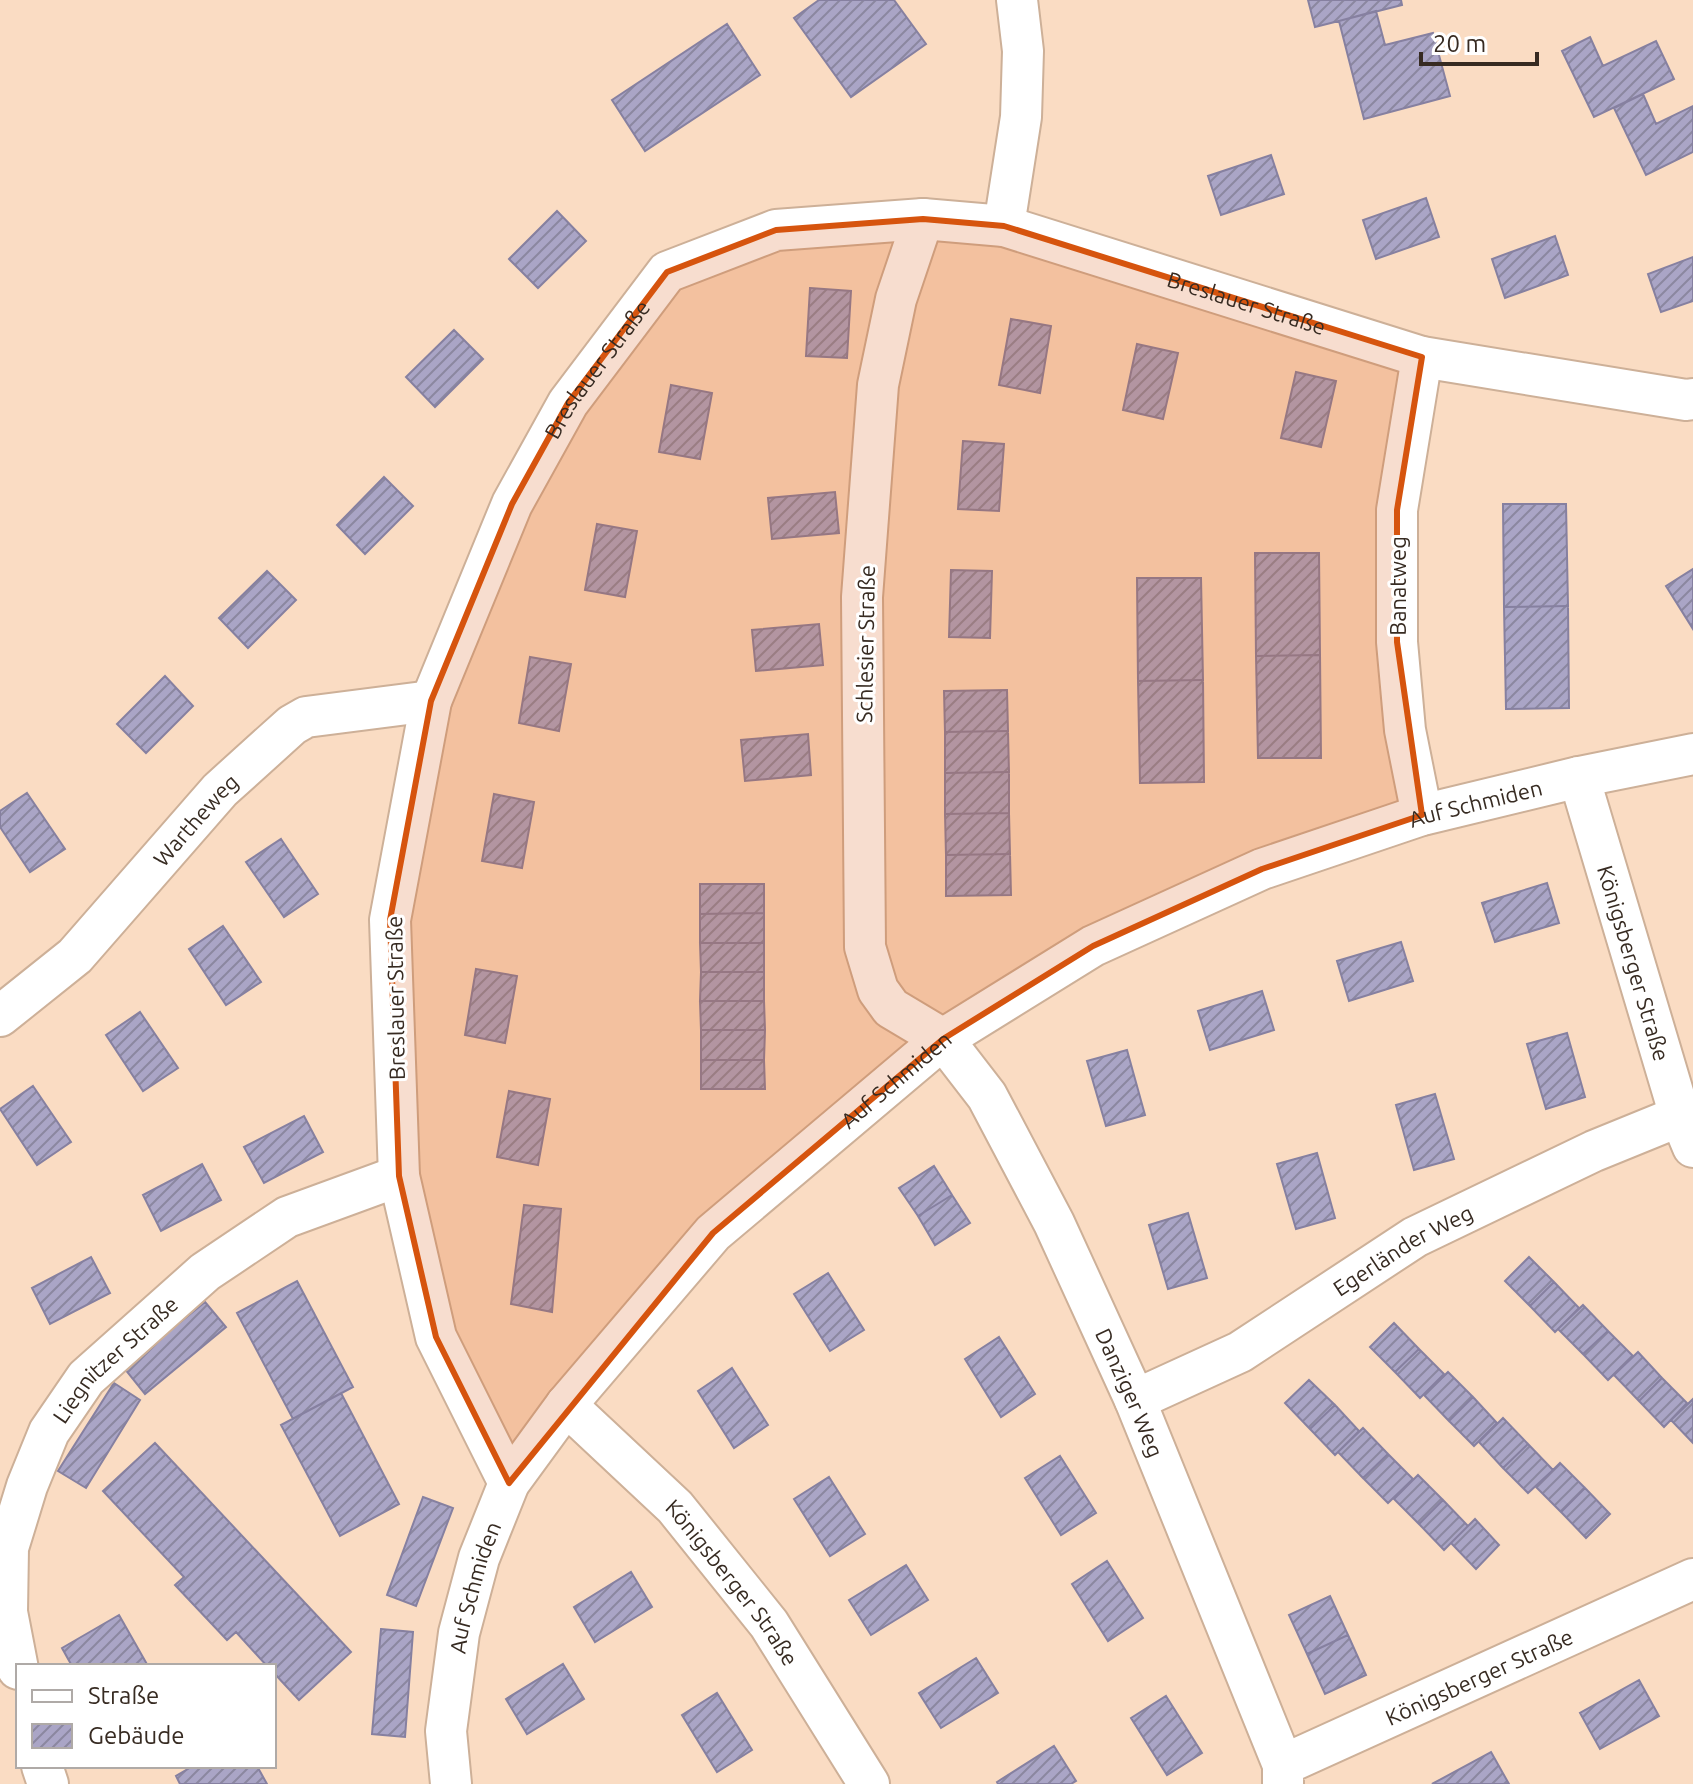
<svg xmlns="http://www.w3.org/2000/svg" width="1693" height="1784" font-family="Ubuntu,sans-serif">
<style>
.building{fill:url(#building-hatch);stroke:#8680a0;stroke-width:2}
.lines{fill:none;stroke-linecap:round;stroke-linejoin:round}
.street-casing{stroke:#cdb098;stroke-width:44}
.street{stroke:#fff;stroke-width:40}
.marked{fill:#d6540e;fill-opacity:0.2;stroke:#d6540e;stroke-width:6;stroke-linejoin:round}
.labels{text-anchor:middle;dominant-baseline:central;stroke-width:6;stroke-linejoin:round;paint-order:stroke}
.street-label{font-size:22px;fill:#372b22;stroke:#fff}
</style>
<defs>
<pattern id="building-hatch" width="6" height="6" patternUnits="userSpaceOnUse" patternTransform="scale(2)"><rect width="6" height="6" fill="#aaa5c6"/><path d="M-1 1l2-2M0 6l6-6M5 7l2-2" fill="none" stroke="#8b87a0"/></pattern>
</defs>
<rect width="100%" height="100%" fill="#fadcc3"/>
<path class="building" d="M819,0H894L926,44L851,97L794,18Z
M1308,0H1401L1402,5L1315,27Z
M1376,11L1385,45L1433,33L1450,96L1364,119L1339,21Z
M727,24L760,75L645,151L612,100Z
M1590,37L1603,66L1656,41L1674,79L1594,117L1562,51Z
M1643,94L1656,124L1693,106V152L1646,175L1614,108Z
M1271,155L1284,194L1221,215L1208,176Z
M1426,198L1439,237L1376,259L1363,220Z
M557,211L586,241L538,288L509,259Z
M1555,236L1568,275L1505,298L1492,259Z
M1693,257V301L1661,312L1648,274Z
M810,288L851,291L847,358L806,356Z
M1011,319L1051,326L1040,393L999,385Z
M454,330L483,359L435,407L406,377Z
M1137,344L1178,353L1163,419L1123,410Z
M1296,372L1336,381L1321,447L1281,438Z
M671,385L712,393L700,459L659,452Z
M963,441L1004,444L999,511L958,509Z
M384,477L413,506L365,554L337,525Z
M835,492L839,533L772,539L768,498Z
M1503,504H1566L1568,606L1504,607Z
M597,524L637,531L625,597L585,590Z
M1255,553H1319L1320,655L1256,656Z
M1693,569V629L1666,586Z
M951,570L992,571L990,638L949,637Z
M267,571L296,600L248,648L219,618Z
M1137,578H1201L1203,680L1138,681Z
M1568,606L1569,708L1506,709L1504,607Z
M819,624L823,665L756,671L752,630Z
M1320,655L1321,758H1258L1256,656Z
M530,657L571,664L559,731L519,723Z
M165,676L193,706L146,753L117,724Z
M1203,680L1204,782L1140,783L1138,681Z
M1007,690L1008,731L945,732L944,691Z
M1008,731L1009,772L945,773V732Z
M808,734L811,775L745,781L741,740Z
M1009,772V813L945,814V773Z
M27,793L65,849L30,872L0,827V811Z
M494,794L534,802L522,868L482,861Z
M1009,813L1010,854L946,855L945,814Z
M281,839L318,894L284,917L246,862Z
M1010,854L1011,895L946,896V855Z
M1547,883L1559,923L1495,942L1482,903Z
M700,884H764V913L700,914Z
M764,913V943H700V914Z
M223,926L261,982L226,1005L189,949Z
M1401,942L1413,981L1349,1001L1337,961Z
M700,943H764V972H701Z
M476,969L517,976L505,1043L465,1035Z
M701,972H764V1001H700Z
M1262,991L1274,1030L1210,1050L1198,1011Z
M700,1001H764L765,1030H701Z
M140,1012L178,1068L143,1091L106,1035Z
M701,1030H765L764,1060H701Z
M1567,1033L1585,1097L1546,1109L1527,1044Z
M1127,1050L1145,1115L1106,1126L1087,1061Z
M701,1060H764L765,1089H701Z
M33,1086L71,1142L37,1165L0,1109Z
M509,1091L550,1099L538,1165L497,1157Z
M1435,1094L1454,1159L1414,1170L1396,1105Z
M304,1116L323,1152L264,1183L244,1147Z
M1317,1153L1335,1218L1296,1229L1277,1164Z
M202,1164L221,1200L161,1231L143,1195Z
M934,1166L952,1195L918,1216L899,1188Z
M952,1195L970,1223L935,1245L918,1216Z
M524,1205L561,1209L552,1312L511,1304Z
M1188,1213L1207,1278L1168,1289L1149,1225Z
M91,1257L110,1293L50,1324L32,1288Z
M1529,1257L1554,1282L1530,1306L1505,1281Z
M828,1273L864,1330L830,1351L794,1294Z
M297,1281L353,1387L293,1419L237,1313Z
M1554,1282L1579,1308L1555,1332L1530,1306Z
M205,1302L226,1327L145,1394L124,1368Z
M1583,1305L1608,1331L1583,1354L1558,1329Z
M1394,1323L1419,1349L1395,1372L1370,1347Z
M1608,1331L1633,1356L1608,1380L1583,1354Z
M999,1337L1035,1394L1001,1417L965,1359Z
M1419,1349L1444,1374L1420,1398L1395,1372Z
M1638,1352L1662,1378L1639,1401L1614,1375Z
M732,1368L768,1425L734,1448L698,1391Z
M1448,1372L1473,1397L1449,1421L1424,1395Z
M1662,1378L1687,1403L1664,1427L1639,1401Z
M1309,1380L1335,1405L1310,1429L1285,1403Z
M114,1383L140,1400L86,1488L58,1471Z
M341,1393L399,1504L340,1536L281,1425Z
M1473,1397L1497,1423L1474,1446L1449,1421Z
M1693,1399V1443L1671,1420Z
M1335,1405L1359,1431L1335,1455L1310,1429Z
M1503,1418L1528,1444L1503,1468L1479,1442Z
M1363,1428L1388,1454L1363,1478L1338,1452Z
M155,1443L351,1652L299,1700L274,1673V1666H267L236,1632L227,1640L175,1585L184,1577L103,1491Z
M1528,1444L1553,1470L1528,1493L1503,1468Z
M1388,1454L1413,1479L1388,1503L1363,1478Z
M1060,1456L1096,1513L1061,1535L1025,1478Z
M1560,1463L1585,1488L1561,1512L1536,1487Z
M1418,1475L1443,1500L1419,1524L1394,1499Z
M829,1477L865,1534L830,1556L794,1499Z
M1585,1488L1610,1514L1586,1538L1561,1512Z
M423,1497L453,1508L416,1606L387,1595Z
M1443,1500L1468,1526L1444,1550L1419,1524Z
M1475,1519L1499,1545L1476,1569L1451,1543Z
M1107,1561L1143,1618L1108,1641L1072,1584Z
M906,1565L928,1600L871,1635L849,1600Z
M631,1572L652,1607L595,1642L574,1607Z
M1330,1596L1348,1635L1307,1654L1289,1615Z
M119,1615L148,1666H72L62,1648Z
M381,1629L413,1632L405,1737L372,1734Z
M1348,1635L1366,1675L1325,1694L1307,1654Z
M976,1658L998,1693L941,1728L919,1693Z
M563,1664L584,1699L527,1734L506,1699Z
M1639,1680L1659,1716L1600,1749L1580,1713Z
M717,1693L752,1750L717,1772L682,1715Z
M1166,1696L1202,1753L1167,1775L1131,1718Z
M1054,1746L1076,1781L1071,1784H998L997,1782Z
M1491,1752L1509,1784H1432Z
M193,1766H257L267,1784H180L176,1776Z"/>
<g class="lines">
<g class="street-casing">
<g id="street">
<path id="s1" d="M923,219L896,299L878,385L862,597L865,947L878,990L891,1008L943,1039L987,1096L1054,1223L1135,1400L1283,1765"/>
<path d="M1004,226L1021,117L1023,51L1017,0"/>
<path d="M1422,357L1397,510V642L1405,730L1422,815"/>
<path id="s2" d="M1579,777L1680,1116L1693,1147"/>
<path id="s3" d="M0,1016L75,956L220,790L292,725L306,717L431,701"/>
<path id="s4" d="M1135,1400L1240,1352L1415,1237L1594,1151L1680,1116"/>
<path id="s5" d="M566,1405L675,1507L769,1624L869,1784"/>
<path id="s6" d="M509,1483L436,1337L399,1176L390,920L431,701L512,504L568,403L667,272L776,230L923,219L1004,226L1422,357L1686,400L1693,399"/>
<path id="s7" d="M18,1669L7,1612L8,1548L27,1486L49,1432L86,1378L205,1272L287,1217L399,1176"/>
<path d="M42,1766L48,1784"/>
<path id="s8" d="M451,1784L446,1731L459,1633L479,1558L509,1483L566,1405L713,1233L943,1039L1093,946L1262,869L1422,815L1579,777L1693,754"/>
<path id="s9" d="M1283,1784V1765L1693,1579"/>
</g>
</g>
<use href="#street" class="street"/>
</g>
<path class="marked" d="M923,219L1004,226L1422,357L1397,510V642L1422,815L1262,869L1093,946L943,1039L713,1233L509,1483L436,1337L399,1176L390,920L431,701L512,504L568,403L667,272L776,230Z"/>
<g class="labels">
<g class="street-label">
<text stroke="none"><textPath href="#s6" startOffset="1900">Breslauer Straße</textPath></text>
<text stroke="none"><textPath href="#s6" startOffset="1180">Breslauer Straße</textPath></text>
<text transform="translate(1397 586) rotate(-90)">Banatweg</text>
<text transform="translate(865 644) rotate(-89)">Schlesier Straße</text>
<text stroke="none"><textPath href="#s8" startOffset="1520">Auf Schmiden</textPath></text>
<text stroke="none"><textPath href="#s3" startOffset="278">Wartheweg</textPath></text>
<text stroke="none"><textPath href="#s2" startOffset="194">Königsberger Straße</textPath></text>
<text transform="translate(395 998) rotate(-91)">Breslauer Straße</text>
<text stroke="none"><textPath href="#s8" startOffset="872">Auf Schmiden</textPath></text>
<text stroke="none"><textPath href="#s4" startOffset="308">Egerländer Weg</textPath></text>
<text stroke="none"><textPath href="#s7" startOffset="344">Liegnitzer Straße</textPath></text>
<text stroke="none"><textPath href="#s1" startOffset="1264">Danziger Weg</textPath></text>
<text stroke="none"><textPath href="#s5" startOffset="244">Königsberger Straße</textPath></text>
<text stroke="none"><textPath href="#s8" startOffset="200">Auf Schmiden</textPath></text>
<text stroke="none"><textPath href="#s9" startOffset="234">Königsberger Straße</textPath></text>
</g>
</g>
<rect x="16" y="1664" width="260" height="104" fill="#ffffff" stroke="#afaaa7" stroke-width="2"/>
<rect x="32" y="1690" width="40" height="12" fill="#ffffff" stroke="#afaaa7" stroke-width="2"/>
<text x="88" y="1704" font-size="24" fill="#372b22">Straße</text>
<rect x="32" y="1724" width="40" height="24" fill="url(#building-hatch)" stroke="#afaaa7" stroke-width="2"/>
<text x="88" y="1744" font-size="24" fill="#372b22">Gebäude</text>
<path d="M1421 52v12h116v-12" fill="none" stroke="#372b22" stroke-width="4"/>
<text x="1433" y="52" font-size="24" fill="#372b22" stroke="#ffffff" stroke-width="6" paint-order="stroke">20 m</text>
</svg>
